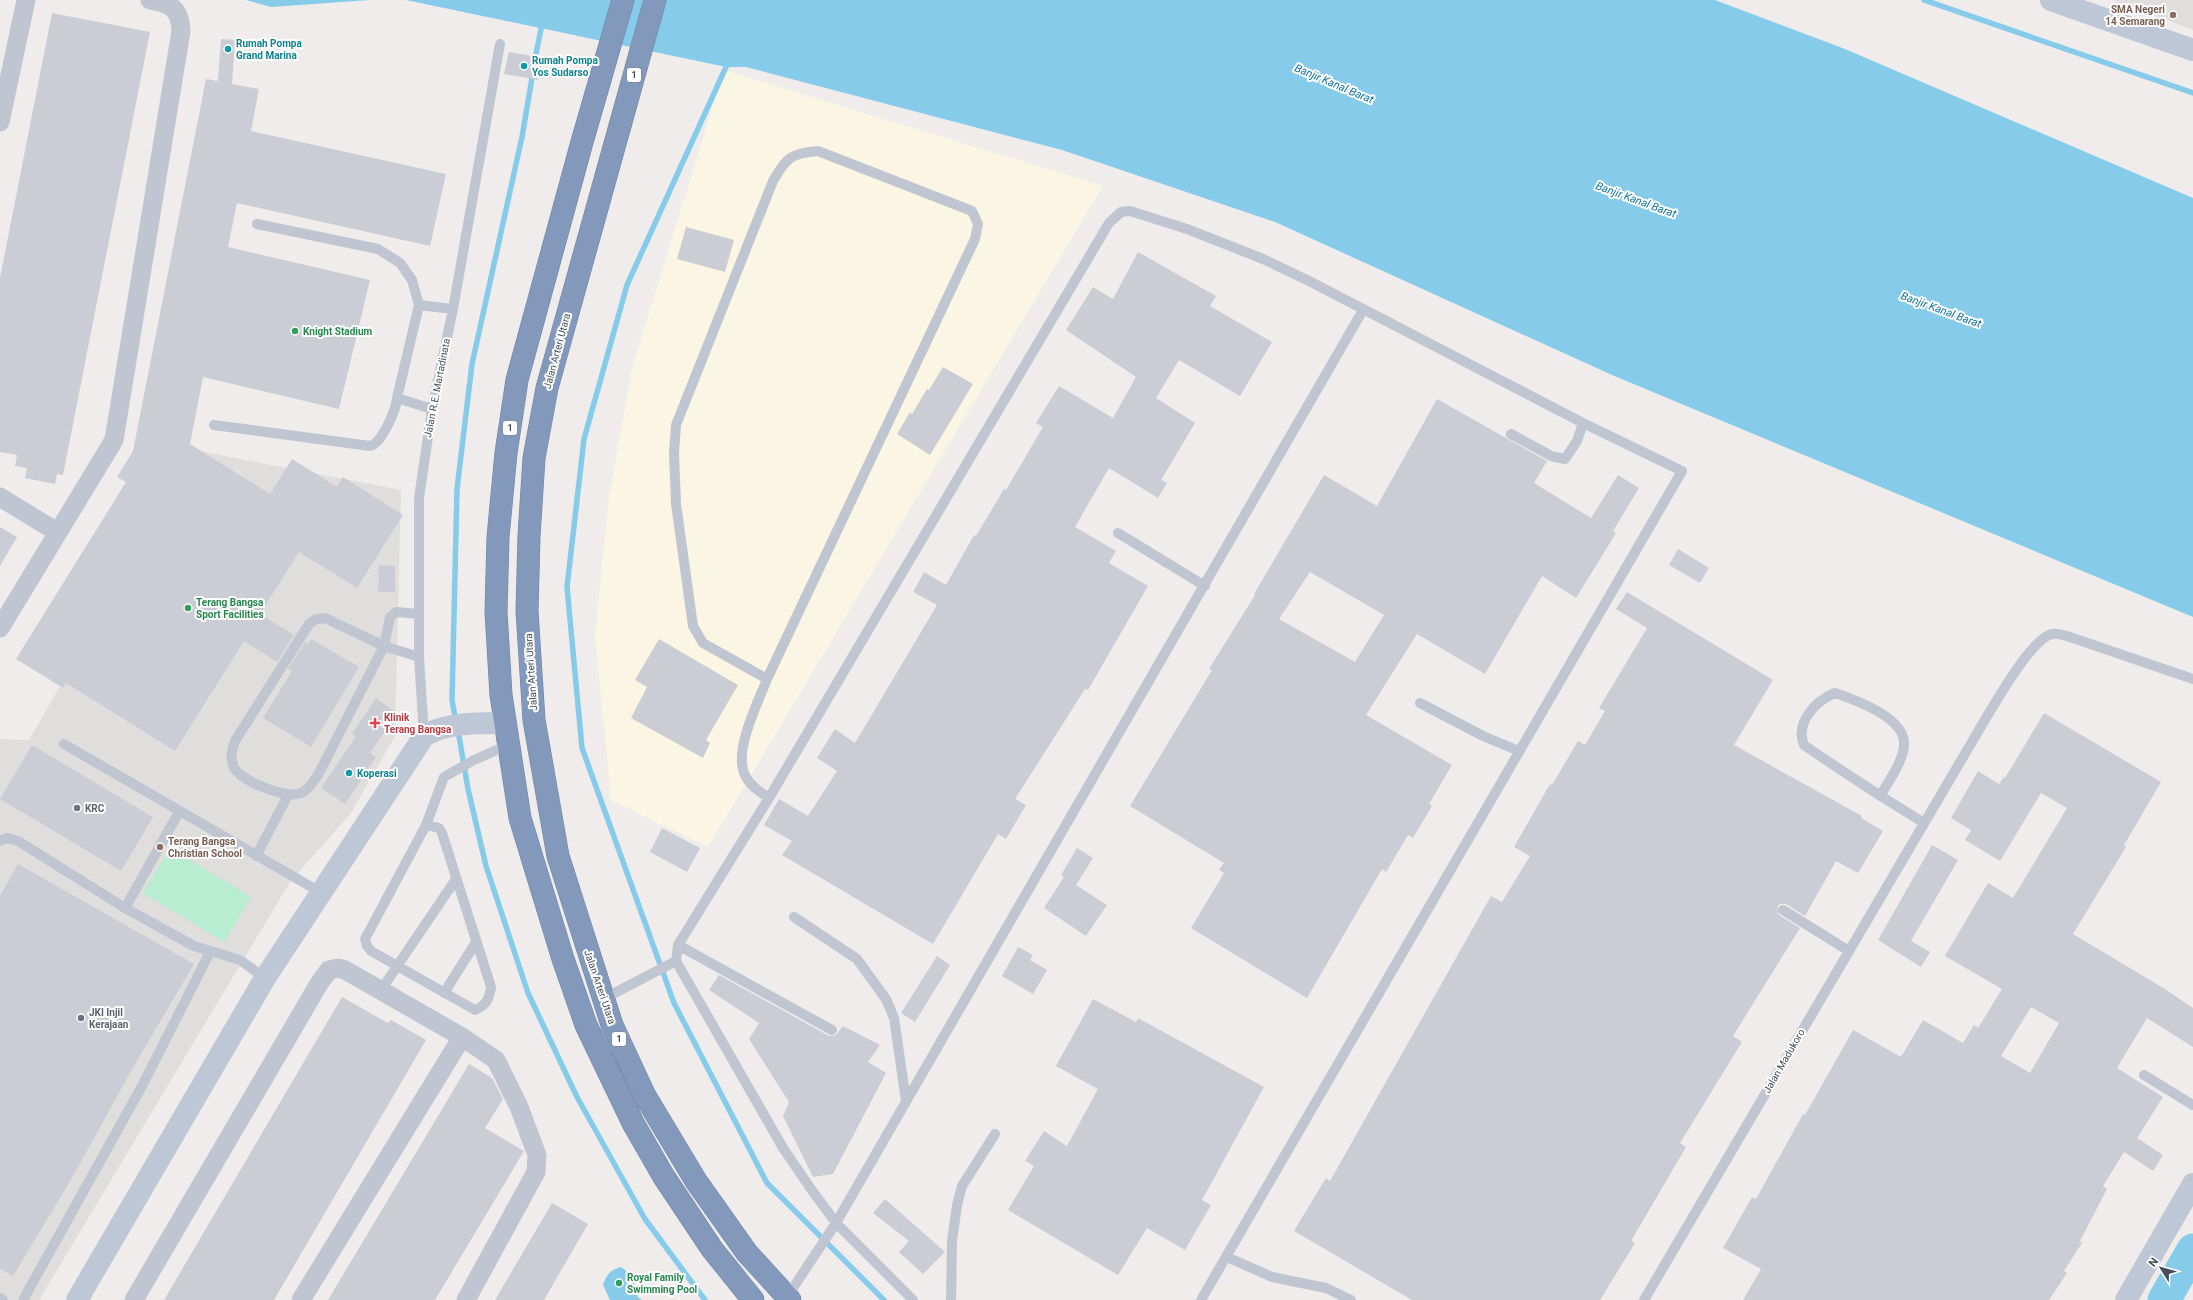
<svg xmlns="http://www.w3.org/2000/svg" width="2193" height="1300" font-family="Roboto,sans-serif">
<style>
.commercial{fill:#fbf6e3}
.education{fill:#e0dddd}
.green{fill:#b8edd2}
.water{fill:#86ccea}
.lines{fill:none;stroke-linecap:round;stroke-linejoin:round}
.stream{stroke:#86ccea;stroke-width:5.5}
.river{stroke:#86ccea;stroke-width:33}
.building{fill:#cbcdd4;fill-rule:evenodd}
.highway-casing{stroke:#6e84a7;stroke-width:23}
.lane{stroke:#bfc6d1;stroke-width:10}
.street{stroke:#bfc6d1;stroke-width:19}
.secondary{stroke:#bec7d5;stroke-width:22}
.highway{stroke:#8399bb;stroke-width:22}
.education-dot{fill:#8d6e63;stroke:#fff;stroke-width:1.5}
.culture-dot{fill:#0f9aa8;stroke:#fff;stroke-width:1.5}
.leisure-dot{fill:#2e9e5b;stroke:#fff;stroke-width:1.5}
.health-dot{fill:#e0444e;stroke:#fff;stroke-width:1.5}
.worship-dot{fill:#6b7280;stroke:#fff;stroke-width:1.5}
.labels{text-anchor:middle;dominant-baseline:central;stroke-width:4;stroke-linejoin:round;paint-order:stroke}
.shield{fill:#fff;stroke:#7c828b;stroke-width:1}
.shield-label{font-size:9px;font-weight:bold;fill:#444d59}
.education-label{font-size:10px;font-weight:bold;fill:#785e54;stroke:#fff;text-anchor:end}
.culture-label{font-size:10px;font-weight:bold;fill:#0d838f;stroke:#fff;text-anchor:start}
.leisure-label{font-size:10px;font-weight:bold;fill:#27864d;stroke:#fff;text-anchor:start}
.street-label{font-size:10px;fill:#444d59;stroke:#fff}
.health-label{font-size:10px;font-weight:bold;fill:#be3a42;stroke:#fff;text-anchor:start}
.worship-label{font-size:10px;font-weight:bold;fill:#5b616d;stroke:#fff;text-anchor:start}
.water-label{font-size:11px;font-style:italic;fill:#0d75a3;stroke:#fff}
</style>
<rect width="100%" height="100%" fill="#efeceb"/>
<path class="commercial" d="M724,70L1103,186L708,847L611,800L595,635L609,498L632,368Z"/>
<path class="education" d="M2113,0H2193V30Z
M188,449L401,490L395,736L351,813L290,882L39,1300H0V739L29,740L183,472Z"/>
<path class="green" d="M170,848L251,897L224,942L143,893Z"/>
<path class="water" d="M246,0H370L271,7Z
M406,0H1715L1845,49L2193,198V617L1612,375L1275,222L1062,150L746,67H726Z
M621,1267C631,1273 636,1287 638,1297L642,1300H610L603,1285C607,1274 610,1270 621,1267Z"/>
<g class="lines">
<path class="stream" d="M1924,0L2193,93
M534,64L542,24L540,22
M726,67L627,285L584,439L567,587L582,748L674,1003L767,1183L884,1300
M456,722L452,700L457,489L472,364L522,137L533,72
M458,730L468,789L486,866L528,993L577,1097L645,1219L705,1300"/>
<path class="river" d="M2164,1300L2193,1250"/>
</g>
<path class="building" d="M52,13L150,32L63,475L57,474L55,484L25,478L27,468L15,466L17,455L0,452V278Z
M221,39L235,40L232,84L259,89L251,131L446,174L430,246L237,203L228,247L370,280L339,409L203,377L190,444L270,494L292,459L337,487L343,477L403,515L357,588L299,552L260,614L294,635L277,662L244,641L175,751L66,683L63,688L16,659L126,482L117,477L133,451L206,79L218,81Z
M509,52L543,58L538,80L504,74Z
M686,227L734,240L725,272L677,259Z
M1138,252L1216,296L1210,306L1272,342L1240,396L1179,360L1156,398L1195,423L1161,480L1167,483L1158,498L1109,468L1075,527L1116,551L1109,563L1148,586L1088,690L1085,689L1015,799L1026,805L1006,839L998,834L933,944L782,855L792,841L764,825L779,799L808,816L837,771L817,758L835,729L855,743L937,605L913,592L924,572L946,585L974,535L976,536L1004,489L1006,490L1043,427L1036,423L1059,386L1113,418L1136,377L1066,330L1093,287L1113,299Z
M943,367L973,384L930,455L897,434L910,412L912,414L927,389L929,390Z
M1437,399L1547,461L1534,483L1591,518L1618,475L1639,488L1613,531L1616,533L1576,598L1542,576L1485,674L1417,634L1366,715L1452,765L1429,804L1432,806L1413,838L1408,835L1386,872L1382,869L1307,998L1191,928L1224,873L1219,870L1224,863L1130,806L1212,670L1209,669L1255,595L1254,594L1324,475L1377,506ZM1310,572L1384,615L1355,662L1279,619Z
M0,527L17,537L0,566Z
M1678,549L1709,568L1700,583L1669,565Z
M379,565L395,566V592H378Z
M1627,592L1773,680L1734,745L1862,816L1861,818L1883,831L1858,873L1836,861L1805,916L1786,904H1780L1777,907L1779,915L1800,928L1733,1036L1742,1042L1680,1143L1686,1147L1631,1241L1635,1243L1600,1300H1412L1294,1231L1326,1178L1330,1181L1491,896L1502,902L1530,856L1514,847L1550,784L1552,785L1578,741L1585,745L1605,711L1599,708L1647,628L1616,609Z
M311,639L359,667L311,747L263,718L292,671L288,669L305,642L308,644Z
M659,639L738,685L706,740L710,743L703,758L631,718L647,687L635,680Z
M376,698L397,713L370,753L376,757L345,804L321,788L356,736L352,734Z
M2044,713L2161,782L2124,845L2126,847L2073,934L2165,989L2193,1008V1047L2147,1018L2117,1068L2163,1097L2137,1138L2163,1155L2153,1171L2124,1152L2103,1186L2107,1189L2080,1241L2082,1243L2064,1271L2067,1273L2049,1300H1743L1761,1269L1723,1248L1752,1197L1756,1199L1803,1114L1805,1115L1853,1030L1901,1057L1923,1020L1963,1043L1974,1025L1978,1028L2002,989L1945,956L1988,883L2013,898L2067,808L2041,793L2000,861L1965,840L1971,830L1951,818L1978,771L1999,784L2004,777L2005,778ZM2031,1007L2059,1023L2030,1073L2001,1056Z
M32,745L153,817L121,871L0,799Z
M662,828L700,848L687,872L650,852Z
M1932,845L1958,860L1911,941L1930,952L1921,967L1878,940Z
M1077,848L1093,858L1076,885L1107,905L1086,936L1044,908L1064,877L1061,875Z
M18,864L194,964L131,1071L72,1178L13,1276L0,1269V896Z
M1018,947L1033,955L1030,960L1047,970L1033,994L1002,976Z
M937,956L950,965L915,1022L901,1013Z
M719,975L829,1036L836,1035L843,1026L880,1045L868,1062L886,1073L833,1174L813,1177L783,1116L789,1102L749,1039L759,1023L709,990Z
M342,997L388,1023L391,1020L426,1040L274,1300H164Z
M1093,999L1136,1022L1138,1018L1264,1087L1202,1200L1211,1205L1185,1250L1147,1228L1118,1275L1008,1210L1034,1166L1025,1161L1044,1131L1067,1146L1098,1089L1056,1066Z
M469,1064L492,1078L503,1099L485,1128L524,1151L435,1300H328Z
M885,1199L945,1252L923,1274L899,1252L909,1241L873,1213Z
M552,1203L588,1224L544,1300H495Z"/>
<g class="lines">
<g class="highway-casing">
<path id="highway" d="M623,0L582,142L517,380L506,453L498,537L496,612L501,695L520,818L563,959L586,1025L633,1123L664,1177L712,1249L753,1300
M655,0L547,388L534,458L529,536L527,611L534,720L558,856L612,1025L645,1096L696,1181L747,1253L790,1300"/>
</g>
<path class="lane" d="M257,224L378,249L400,263L412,280L419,305
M397,398L419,305L453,309
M214,425L370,446C382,443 396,410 397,398L432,409
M1511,434L1551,456L1565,459L1577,441L1583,423
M1118,533L1205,586
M418,614L396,612L390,617L384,646L318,775C312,783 308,791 298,794C284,798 237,780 233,765C230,756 232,749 235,741L309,624L316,619L325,618L384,646L419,657
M767,679L703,643L693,626L676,504L674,453L676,425L773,181C786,158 791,153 818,151L972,211L978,224L975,239L767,679C758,703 733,751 745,775C750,786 760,792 769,798
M1420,703L1483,736L1519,751
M424,736L419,657V498L432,409L453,309L500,44
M64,744L320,892
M1880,796C1889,781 1902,763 1904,746C1907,718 1856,700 1835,693C1815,701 1795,723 1804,745C1843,772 1883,798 1924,823
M426,825L439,828L442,833L491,987C489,1000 486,1005 475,1010L371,951L367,946L365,939Z
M426,825L444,777L474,760L508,745
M0,841L7,838L18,841L125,908L194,946L240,960L265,978
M256,856L288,795
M125,908L179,812
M1783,910L1849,951
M794,917L857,959L886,999L894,1018L906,1101
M678,945L832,1030
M381,990L456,879
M444,993L476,942
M603,999L676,961
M2144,1075L2193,1105
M1227,1257L1272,1277L1326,1288L1351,1300
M787,1297L836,1223L1363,310
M0,1298L3,1300
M23,1300L142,1086L210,952
M913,1300L836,1223L811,1189L783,1148L676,961L678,945L769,798L1109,223L1121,212L1130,211L1187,229L1263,259L1309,281L1583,423L1682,471L1201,1300
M951,1300L952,1241L957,1205L962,1186L995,1134
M1644,1300L1986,718C1997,700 2032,638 2052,634C2056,633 2062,635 2067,636L2193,679"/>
<path class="street" d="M0,122L26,0
M0,497L57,532
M0,628L114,440L181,31C180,8 171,4 150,0
M134,1300L320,982L329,970L338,968L345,970L462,1037L496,1060L519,1107L537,1155L536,1172L466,1300
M301,1300L462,1037"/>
<path class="secondary" d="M2051,0L2193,50
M77,1300L265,978L424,736C446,722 479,723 505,723
M2126,1300L2193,1184"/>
<use href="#highway" class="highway"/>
</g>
<g class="education-dot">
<circle cx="2173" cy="15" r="4"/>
<circle cx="160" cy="847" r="4"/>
</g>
<g class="culture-dot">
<circle cx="228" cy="49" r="4"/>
<circle cx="524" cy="66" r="4"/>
<circle cx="349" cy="773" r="4"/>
</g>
<g class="leisure-dot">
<circle cx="295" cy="331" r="4"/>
<circle cx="188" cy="608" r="4"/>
<circle cx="619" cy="1283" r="4"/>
</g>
<path class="health-dot" d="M373 717h4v4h4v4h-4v4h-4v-4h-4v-4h4z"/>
<g class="worship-dot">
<circle cx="77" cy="808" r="4"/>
<circle cx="81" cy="1018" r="4"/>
</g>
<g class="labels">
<g class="shield">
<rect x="627" y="68" width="14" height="14" rx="3"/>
<rect x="503" y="421" width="14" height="14" rx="3"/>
<rect x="612" y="1032" width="14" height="14" rx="3"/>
</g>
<g class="shield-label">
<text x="634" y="75">1</text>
<text x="510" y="428">1</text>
<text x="619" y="1039">1</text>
</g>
<g class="education-label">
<text x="2165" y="9">SMA Negeri<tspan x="2165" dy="12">14 Semarang</tspan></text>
<text x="168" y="841" text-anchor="start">Terang Bangsa<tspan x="168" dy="12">Christian School</tspan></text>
</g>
<g class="culture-label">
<text x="236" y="43">Rumah Pompa<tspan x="236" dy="12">Grand Marina</tspan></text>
<text x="532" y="60">Rumah Pompa<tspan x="532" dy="12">Yos Sudarso</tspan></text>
<text x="357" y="773">Koperasi</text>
</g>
<g class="leisure-label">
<text x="303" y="331">Knight Stadium</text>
<text x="196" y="602">Terang Bangsa<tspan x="196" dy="12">Sport Facilities</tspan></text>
<text x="627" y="1277">Royal Family<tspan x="627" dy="12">Swimming Pool</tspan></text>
</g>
<g class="street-label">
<text transform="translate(557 351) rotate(-75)">Jalan Arteri Utara</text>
<text transform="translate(437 388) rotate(-79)">Jalan R.E. Martadinata</text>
<text transform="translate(531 672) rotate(-94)">Jalan Arteri Utara</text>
<text transform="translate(600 987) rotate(71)">Jalan Arteri Utara</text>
<text transform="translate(1784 1061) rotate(-60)">Jalan Madukoro</text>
</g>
<g class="health-label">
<text x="384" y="717">Klinik<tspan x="384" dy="12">Terang Bangsa</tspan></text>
</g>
<g class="worship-label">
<text x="85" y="808">KRC</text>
<text x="89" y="1012">JKI Injil<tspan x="89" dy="12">Kerajaan</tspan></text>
</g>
<g class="water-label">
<text transform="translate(1334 84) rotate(23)">Banjir Kanal Barat</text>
<text transform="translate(1636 200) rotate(20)">Banjir Kanal Barat</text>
<text transform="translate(1941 310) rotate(20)">Banjir Kanal Barat</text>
</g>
</g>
<g transform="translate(2161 1268) rotate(307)" stroke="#ffffff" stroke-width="3" paint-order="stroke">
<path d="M0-3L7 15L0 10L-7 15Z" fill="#444d59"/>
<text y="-6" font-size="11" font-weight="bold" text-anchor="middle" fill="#444d59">N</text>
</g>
</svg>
